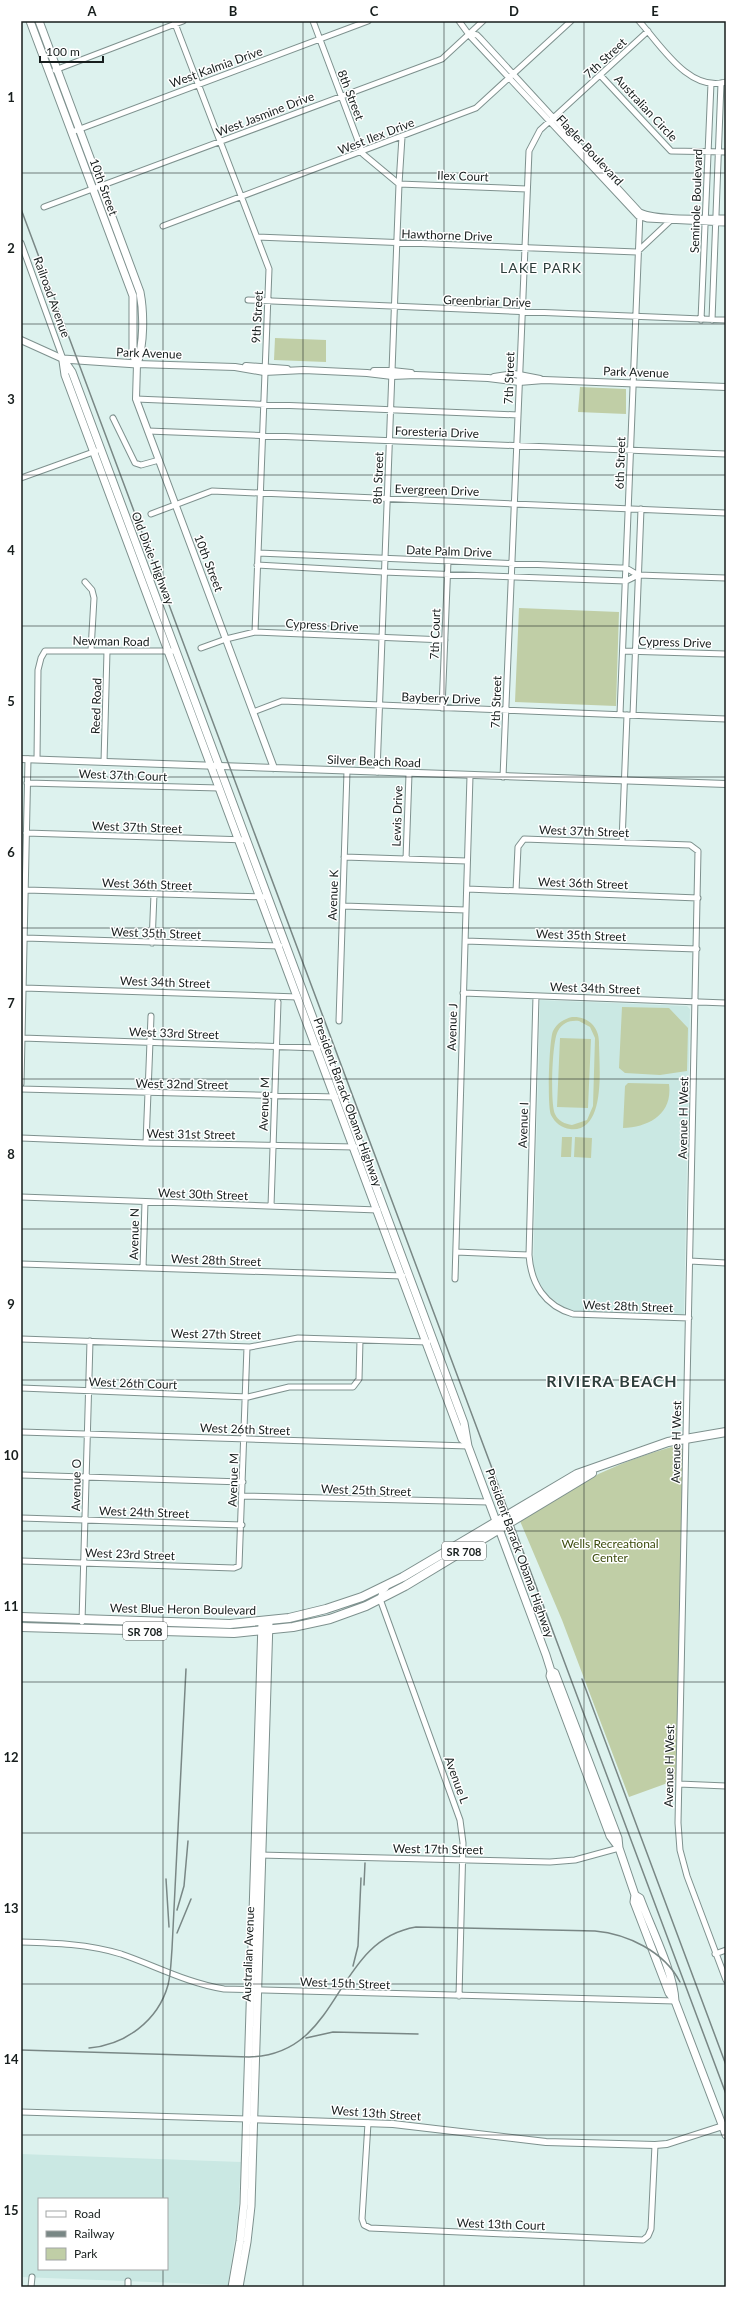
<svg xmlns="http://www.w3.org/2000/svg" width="747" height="2308" font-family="Lato,sans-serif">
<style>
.built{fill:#cae8e3;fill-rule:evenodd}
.green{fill:#c0cea6;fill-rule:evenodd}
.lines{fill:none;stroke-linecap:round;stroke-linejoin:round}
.minor-casing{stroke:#7e918e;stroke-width:7}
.tertiary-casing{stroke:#7e918e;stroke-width:8}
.secondary-casing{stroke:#7e918e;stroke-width:9}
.primary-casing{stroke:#7e918e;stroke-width:10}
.minor{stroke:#fff;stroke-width:5}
.tertiary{stroke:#fff;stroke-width:6}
.secondary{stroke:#fff;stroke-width:7}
.primary{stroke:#fff;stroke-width:8}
.rail{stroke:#798785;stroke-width:1.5}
.grid{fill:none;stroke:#171e1d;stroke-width:1;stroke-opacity:0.55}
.labels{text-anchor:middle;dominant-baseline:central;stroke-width:3;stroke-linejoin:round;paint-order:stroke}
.shield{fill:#fff;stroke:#5d6261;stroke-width:1}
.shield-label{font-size:11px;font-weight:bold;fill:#171e1d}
.street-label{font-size:12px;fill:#171e1d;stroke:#fff}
.park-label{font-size:12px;fill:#3c4c0d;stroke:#fff}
.quarter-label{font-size:14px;letter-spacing:1px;fill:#2d3e3b;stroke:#fff}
.district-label{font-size:16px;font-weight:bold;letter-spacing:1px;fill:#2d3e3b;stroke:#fff}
.neatline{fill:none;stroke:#171e1d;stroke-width:1.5}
.grid-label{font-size:13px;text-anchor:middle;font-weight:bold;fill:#171e1d}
</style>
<rect width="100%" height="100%" fill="#ddf2ee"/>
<path class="built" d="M540,1000L687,1006L690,1009L684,1315L578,1312L565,1308L546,1294L533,1271Z
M21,2154L241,2162L238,2217L228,2285L21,2277ZM39,2199H167V2269H39Z"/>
<path class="green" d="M275,338L326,340V362L274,360Z
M580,387L626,389V414L578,412Z
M519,608L619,612L616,706L515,702Z
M622,1007L669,1008L688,1028L687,1071L660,1075L625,1073L619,1068Z
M572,1017C587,1016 599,1026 599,1042C599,1065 607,1133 570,1129C562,1128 555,1123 551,1115C547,1107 549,1040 553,1031C557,1023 564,1019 572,1017ZM579,1021L590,1027L595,1038L593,1106L587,1120L572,1125C565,1124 558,1121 555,1114C550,1104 552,1040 558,1031C562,1023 570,1020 579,1021Z
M560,1038L591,1039L588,1108L557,1107Z
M628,1083L669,1084C673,1114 649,1127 623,1128L625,1086Z
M562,1137H572L571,1157H561Z
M575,1137L592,1138L591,1158L574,1157Z
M678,1445L683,1450L676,1780L629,1797L562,1620L520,1521C543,1507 565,1492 589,1479C617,1464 647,1454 678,1445Z"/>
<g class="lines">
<g class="minor-casing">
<path id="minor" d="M174,21L269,269L255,632
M313,21L363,154L399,184L377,772
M459,21L470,36L638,216L647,219L726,223
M639,21C660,44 689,93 726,82
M469,33L477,35L481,39L640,212C657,220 705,218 726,218
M55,70L183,21
M601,76L671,151L726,152
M72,132L368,21
M402,137L399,184L527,189
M44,207L442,59L483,21
M163,226L476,108L571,21
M257,237L637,252L670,221
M21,243L63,359
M248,300L726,320
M701,320L711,83
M712,320L721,83
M136,399L518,415
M113,418L135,463L141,465L159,460
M148,431L726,454
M21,478L96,451
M151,514L212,491L726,513
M258,553L620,568H626L638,575L726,578
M257,565L383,572L626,581L638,575
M85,582L92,590L94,598L91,650
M201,648L226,639L255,632L445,640
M623,651L726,654
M442,708L448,561
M253,712L282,701L726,719
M620,714L640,212
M633,715L641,509
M37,759L38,670L41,658L45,651H176
M104,762L107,651
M503,777L529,151L540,130L648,31
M27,783L219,788
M26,833L247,840
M622,842L627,715
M344,857L467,861
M406,859L409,774
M467,889L698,898
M26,890L268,897
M516,891L518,847L524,839L690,845L698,851L678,1823L680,1850L687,1876L726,1980
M343,906L466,910
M25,938L280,946
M465,941L697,949
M152,943L154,894
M24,988L298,997
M463,993L726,1003
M536,996L529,1255C531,1284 545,1306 573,1314L689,1318
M339,1021L347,771
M22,1038L318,1048
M21,1084L28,759
M21,1089L336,1097
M21,1138L146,1143L355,1147
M146,1143L151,1016
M21,1197L378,1210
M271,1206L278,1002
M456,1252L529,1255
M690,1261L726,1263
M21,1264L403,1276
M143,1268L145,1202
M455,1279L470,776
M21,1339L250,1347L298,1338L428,1342
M21,1388L248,1397L289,1387H353L359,1379L360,1340
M21,1432L468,1446
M21,1475L243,1482
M243,1496L489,1502
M21,1518L242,1525
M21,1561L234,1568L239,1566L247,1347
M386,1588L382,1592L380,1599L460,1820L463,1843L459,1996
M82,1622L90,1341
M679,1784L726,1786
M259,1855L550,1862L575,1860L619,1848
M21,1942C55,1943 88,1944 121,1954C156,1966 187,1983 224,1989L675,2001
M715,1954L726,1950
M21,2112L247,2119
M368,2123L362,2219L364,2225L370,2228L643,2240L648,2236L651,2229L655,2145
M31,2287L32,2277
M128,2287V2281"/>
</g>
<g class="tertiary-casing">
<path id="tertiary" d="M21,340L63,359
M246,366L287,369
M374,371H392L411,373
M494,377L514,374L540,379
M21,759L726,784
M274,768L136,399L137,364L235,367L264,372L304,370L367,373L392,376L416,375L488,378L519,382L544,380L726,387
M250,2119L393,2124L546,2142L655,2145L667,2144L726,2125"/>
</g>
<g class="secondary-casing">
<path id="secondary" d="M30,21L133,296V354L137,364
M39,21L140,292C144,313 144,344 137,364
M63,359L72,372L464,1423L468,1446L546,1655L551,1671L550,1676L610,1836L619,1848
M63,359L137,364
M63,361L65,375L462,1439L467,1443
M551,1671L555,1673L618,1838L619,1848L635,1895L634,1902L669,1993L675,2001
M635,1895L640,1898C650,1926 674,1973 675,2001L726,2135
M232,2287L240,2241L244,2204L262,1622
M239,2287L247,2242L251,2206L269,1621"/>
</g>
<g class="primary-casing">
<path id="primary" d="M21,1617L230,1624L289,1618L326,1609L362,1597L403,1577L577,1474L668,1442L726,1432
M21,1627L234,1633L293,1627L330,1619L366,1606L405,1586L592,1473"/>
</g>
<use href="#minor" class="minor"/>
<use href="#tertiary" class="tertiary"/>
<use href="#secondary" class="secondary"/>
<use href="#primary" class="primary"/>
<path class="rail" d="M21,209L726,2094
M582,1679L726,2065
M166,1879L169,1927
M364,1885L365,1863
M177,1910L184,1886L188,1841
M177,1933L191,1899
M353,1966L358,1946L361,1878
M306,2038L333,2032L418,2034
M89,2048C125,2045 158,2021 168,1985C171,1973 171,1961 172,1949L186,1669
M21,2050L249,2057C343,2055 332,1941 416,1927L595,1931C627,1934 664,1951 680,1982"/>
</g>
<path class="grid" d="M163,21V2199M303,21V2287M444,21V2287M584,21V2287M21,173H726M21,324H726M21,475H726M21,626H726M21,777H726M21,928H726M21,1079H726M21,1229H726M21,1380H726M21,1531H726M21,1682H726M21,1833H726M21,1984H726M21,2135H726M163,2269V2287"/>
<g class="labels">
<g class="shield">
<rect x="442" y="1542" width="44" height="18" rx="3"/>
<rect x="123" y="1622" width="44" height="18" rx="3"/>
</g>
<g class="shield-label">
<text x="464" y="1551">SR 708</text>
<text x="145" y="1631">SR 708</text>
</g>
<g class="street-label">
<text transform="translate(605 58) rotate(-43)">7th Street</text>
<text transform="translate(216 67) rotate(-20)">West Kalmia Drive</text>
<text transform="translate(351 95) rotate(69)">8th Street</text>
<text transform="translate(646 108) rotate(47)">Australian Circle</text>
<text transform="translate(265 114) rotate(-21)">West Jasmine Drive</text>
<text transform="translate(376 136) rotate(-21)">West Ilex Drive</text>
<text transform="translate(590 150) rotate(47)">Flagler Boulevard</text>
<text transform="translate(463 176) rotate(2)">Ilex Court</text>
<text transform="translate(104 187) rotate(70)">10th Street</text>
<text transform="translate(696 201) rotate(-88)">Seminole Boulevard</text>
<text transform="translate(447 235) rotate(2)">Hawthorne Drive</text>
<text transform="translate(52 297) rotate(70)">Railroad Avenue</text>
<text transform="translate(487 301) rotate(2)">Greenbriar Drive</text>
<text transform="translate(257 317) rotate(-87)">9th Street</text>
<text transform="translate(149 353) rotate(2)">Park Avenue</text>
<text transform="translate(636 372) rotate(2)">Park Avenue</text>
<text transform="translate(509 378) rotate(-88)">7th Street</text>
<text transform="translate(437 432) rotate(2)">Foresteria Drive</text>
<text transform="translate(620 463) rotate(-88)">6th Street</text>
<text transform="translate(378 478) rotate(-88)">8th Street</text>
<text transform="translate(437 490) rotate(2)">Evergreen Drive</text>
<text transform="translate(449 551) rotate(2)">Date Palm Drive</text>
<text transform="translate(153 558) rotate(69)">Old Dixie Highway</text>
<text transform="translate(209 563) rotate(69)">10th Street</text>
<text transform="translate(322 625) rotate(3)">Cypress Drive</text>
<text transform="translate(435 634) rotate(-88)">7th Court</text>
<text transform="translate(111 641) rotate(1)">Newman Road</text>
<text transform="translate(675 642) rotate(2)">Cypress Drive</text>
<text transform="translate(441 698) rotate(2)">Bayberry Drive</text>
<text transform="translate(496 702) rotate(-88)">7th Street</text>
<text transform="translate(96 706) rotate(-88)">Reed Road</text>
<text transform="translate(374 761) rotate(2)">Silver Beach Road</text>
<text transform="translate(123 775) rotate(2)">West 37th Court</text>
<text transform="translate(397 816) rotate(-88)">Lewis Drive</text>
<text transform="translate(137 827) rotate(2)">West 37th Street</text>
<text transform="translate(584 831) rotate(2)">West 37th Street</text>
<text transform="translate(583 883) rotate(2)">West 36th Street</text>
<text transform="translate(147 884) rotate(2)">West 36th Street</text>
<text transform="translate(333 895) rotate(-88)">Avenue K</text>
<text transform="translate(156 933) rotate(2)">West 35th Street</text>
<text transform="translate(581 935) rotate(2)">West 35th Street</text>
<text transform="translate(165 982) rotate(2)">West 34th Street</text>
<text transform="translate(595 988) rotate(2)">West 34th Street</text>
<text transform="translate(452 1027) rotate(-88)">Avenue J</text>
<text transform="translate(174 1033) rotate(2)">West 33rd Street</text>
<text transform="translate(182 1084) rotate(1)">West 32nd Street</text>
<text transform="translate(348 1102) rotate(70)">President Barack Obama Highway</text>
<text transform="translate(264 1104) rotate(-88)">Avenue M</text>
<text transform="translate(683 1118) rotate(-89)">Avenue H West</text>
<text transform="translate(523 1125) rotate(-88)">Avenue I</text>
<text transform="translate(191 1134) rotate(1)">West 31st Street</text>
<text transform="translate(203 1194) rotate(2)">West 30th Street</text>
<text transform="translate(134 1234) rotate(-89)">Avenue N</text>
<text transform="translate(216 1260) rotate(2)">West 28th Street</text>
<text transform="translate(628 1306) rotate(2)">West 28th Street</text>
<text transform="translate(216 1334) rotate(1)">West 27th Street</text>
<text transform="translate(133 1383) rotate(2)">West 26th Court</text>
<text transform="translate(245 1429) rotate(2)">West 26th Street</text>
<text transform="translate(676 1442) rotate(-89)">Avenue H West</text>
<text transform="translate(233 1480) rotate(-88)">Avenue M</text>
<text transform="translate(76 1485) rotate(-89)">Avenue O</text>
<text transform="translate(366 1490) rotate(2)">West 25th Street</text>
<text transform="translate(144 1512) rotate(2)">West 24th Street</text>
<text transform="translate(520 1553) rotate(70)">President Barack Obama Highway</text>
<text transform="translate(130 1554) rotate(2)">West 23rd Street</text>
<text transform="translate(183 1609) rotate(1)">West Blue Heron Boulevard</text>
<text transform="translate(669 1766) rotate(-89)">Avenue H West</text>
<text transform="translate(457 1780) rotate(70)">Avenue L</text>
<text transform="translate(438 1849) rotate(1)">West 17th Street</text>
<text transform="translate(248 1954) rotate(-88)">Australian Avenue</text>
<text transform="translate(345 1983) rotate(2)">West 15th Street</text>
<text transform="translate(376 2113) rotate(4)">West 13th Street</text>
<text transform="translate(501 2224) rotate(2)">West 13th Court</text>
</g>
<g class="park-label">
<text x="610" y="1543">Wells Recreational<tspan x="610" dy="14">Center</tspan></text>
</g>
<g class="quarter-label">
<text x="541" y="267">LAKE PARK</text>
</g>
<g class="district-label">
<text x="612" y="1380">RIVIERA BEACH</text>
</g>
</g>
<rect width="747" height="2308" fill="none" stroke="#ffffff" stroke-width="44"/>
<rect x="38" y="2198" width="130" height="72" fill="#ffffff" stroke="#a2a5a5"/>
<rect x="46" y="2211" width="20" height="6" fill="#ffffff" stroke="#a2a5a5"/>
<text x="74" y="2218" font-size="12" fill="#171e1d">Road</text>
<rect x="46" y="2231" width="20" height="6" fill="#798785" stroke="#a2a5a5"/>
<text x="74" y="2238" font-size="12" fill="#171e1d">Railway</text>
<rect x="46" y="2248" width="20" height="12" fill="#c0cea6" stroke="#a2a5a5"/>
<text x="74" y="2258" font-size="12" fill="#171e1d">Park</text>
<path d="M40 56v6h63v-6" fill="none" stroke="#171e1d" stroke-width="2"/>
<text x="46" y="56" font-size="12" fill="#171e1d" stroke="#ffffff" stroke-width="3" paint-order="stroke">100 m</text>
<rect x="22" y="22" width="703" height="2264" class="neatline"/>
<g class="grid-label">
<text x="92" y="16">A</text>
<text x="233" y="16">B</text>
<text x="374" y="16">C</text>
<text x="514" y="16">D</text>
<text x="655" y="16">E</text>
<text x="11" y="102">1</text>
<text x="11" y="253">2</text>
<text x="11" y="404">3</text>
<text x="11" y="555">4</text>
<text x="11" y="706">5</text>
<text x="11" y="857">6</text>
<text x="11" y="1008">7</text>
<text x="11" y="1159">8</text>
<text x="11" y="1309">9</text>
<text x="11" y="1460">10</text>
<text x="11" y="1611">11</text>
<text x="11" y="1762">12</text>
<text x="11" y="1913">13</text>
<text x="11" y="2064">14</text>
<text x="11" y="2215">15</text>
</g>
</svg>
